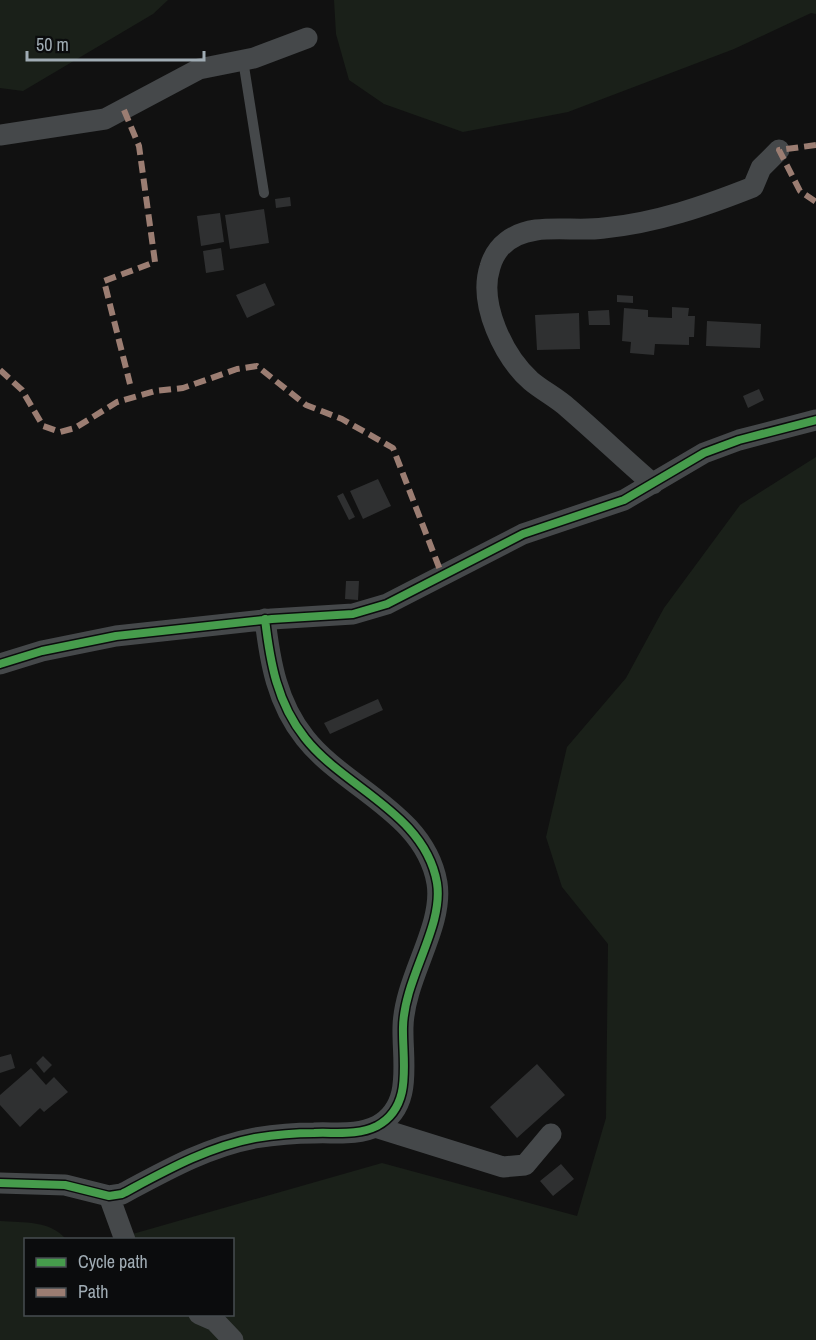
<svg xmlns="http://www.w3.org/2000/svg" width="816" height="1340" font-family="'Archivo Narrow',sans-serif">
<style>
.green{fill:#1a2019}
.building{fill:#2f3031}
.lines{fill:none;stroke-linecap:round;stroke-linejoin:round}
.service{stroke:#45484a;stroke-width:10}
.minor{stroke:#45484a;stroke-width:21}
.quiet{stroke:#9b7d72;stroke-width:6;stroke-dasharray:12 6;stroke-linecap:butt}
.cycleway-casing{stroke:#0b0c0d;stroke-width:11}
.cycleway{stroke:#469c4c;stroke-width:8}
</style>
<rect width="100%" height="100%" fill="#111"/>
<path class="green" d="M0,0H168L153,14L23,91L0,88Z
M334,0H816V14L811,13L734,49L568,112L463,132L384,104L349,80L336,34Z
M816,457V1340H0V1221C25,1223 49,1220 66,1239L26,1240V1314H232V1240L115,1239L382,1163L577,1216L606,1118L608,944L562,887L546,837L567,747L626,678L664,608L740,505Z"/>
<path class="building" d="M290,197L291,206L276,208L275,199Z
M264,209L269,243L230,249L225,215Z
M220,213L224,242L201,246L197,216Z
M221,248L224,270L206,273L203,251Z
M265,283L275,305L247,318L236,295Z
M617,295L633,296V303L617,302Z
M672,307L689,308L688,316H695L694,337H689V345L655,344L654,355L630,353L631,342L622,341L624,308L648,310V317L672,318Z
M609,310L610,325H589L588,311Z
M579,313L580,349L537,350L535,315Z
M707,321L761,324L760,348L706,346Z
M759,389L764,400L748,408L743,396Z
M378,479L391,506L363,519L350,491Z
M343,493L355,517L349,520L337,496Z
M346,581H359L358,600L345,599Z
M378,699L383,710L330,734L324,723Z
M11,1054L15,1068L0,1073V1057Z
M43,1056L52,1065L44,1073L36,1063Z
M537,1064L565,1095L517,1138L490,1107Z
M31,1068L46,1085L54,1077L68,1092L44,1112L40,1108L20,1127L0,1105V1095Z
M561,1164L574,1179L553,1196L540,1181Z"/>
<g class="lines">
<path class="service" d="M243,60L264,193"/>
<path class="minor" d="M0,135L105,119L199,69L254,58L307,38
M653,484C624,459 597,433 568,408C557,398 543,391 531,381C504,357 478,304 490,267C496,245 514,233 536,230C558,227 582,231 604,228C656,223 705,206 753,187L761,168L779,150
M0,664L42,651L116,636L272,619L353,614L387,604L523,534L624,500L704,453L739,440L816,420
M375,1127L503,1167L525,1165L551,1134
M0,1183L65,1185L109,1196L122,1194C165,1171 207,1147 255,1138C274,1135 295,1133 314,1133C335,1132 357,1136 377,1126C414,1106 402,1061 403,1027C404,978 444,927 437,883C425,813 344,788 305,738C277,703 270,662 265,619
M109,1196L125,1240
M199,1314L215,1321L233,1340"/>
<path class="quiet" d="M124,110L139,146L155,262L104,281L130,384
M816,145L779,150L800,191L816,202
M0,370L22,390L43,426L60,432L75,428L117,402L155,391L183,388L237,369L257,366L306,405L342,419L393,448L442,575"/>
<g class="cycleway-casing">
<path id="cycleway" d="M0,664L42,651L116,636L272,619L353,614L387,604L523,534L624,500L704,453L739,440L816,420
M0,1183L65,1185L109,1196L122,1194C165,1171 207,1147 255,1138C274,1135 295,1133 314,1133C335,1132 357,1136 377,1126C414,1106 402,1061 403,1027C404,978 444,927 437,883C425,813 344,788 305,738C277,703 270,662 265,619"/>
</g>
<use href="#cycleway" class="cycleway"/>
</g>
<rect x="24" y="1238" width="210" height="78" fill="#0b0c0d" stroke="#474c50" stroke-width="1.5"/>
<rect x="36" y="1258" width="30" height="9" fill="#469c4c" stroke="#474c50" stroke-width="1.5"/>
<text x="78" y="1268" font-size="18" fill="#a0acb4">Cycle path</text>
<rect x="36" y="1288" width="30" height="9" fill="#9b7d72" stroke="#474c50" stroke-width="1.5"/>
<text x="78" y="1298" font-size="18" fill="#a0acb4">Path</text>
<path d="M27 51v9h177v-9" fill="none" stroke="#a0acb4" stroke-width="3"/>
<text x="36" y="51" font-size="18" fill="#a0acb4" stroke="#0b0c0d" stroke-width="4.5" paint-order="stroke">50 m</text>
</svg>
